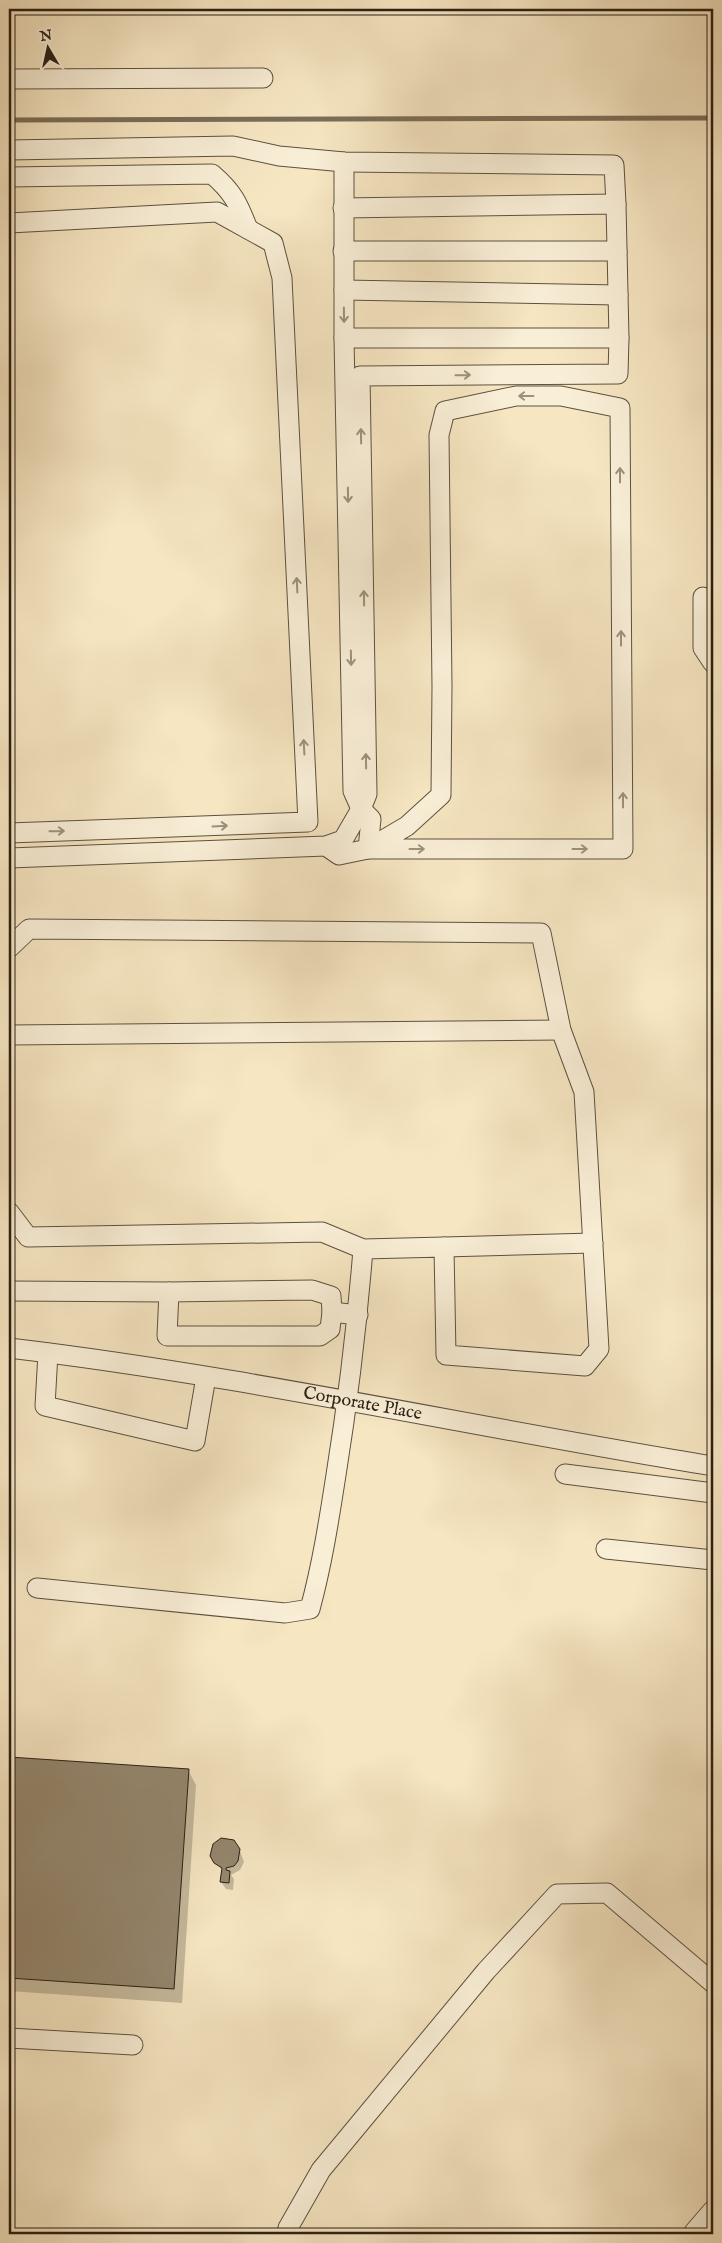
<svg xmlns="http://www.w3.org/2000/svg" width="722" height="2243" font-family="'IM FELL English',serif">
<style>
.shadow{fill:#0003}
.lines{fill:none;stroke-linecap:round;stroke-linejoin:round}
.stream{stroke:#7b6e59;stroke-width:5}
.building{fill:#94866e;stroke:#2a1f14}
.minor-casing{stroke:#5d5140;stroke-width:21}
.minor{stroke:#f9efd7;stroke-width:19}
.oneway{stroke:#9c917f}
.labels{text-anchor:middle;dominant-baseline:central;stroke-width:4;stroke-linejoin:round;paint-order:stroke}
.street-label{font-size:18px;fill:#2a1f14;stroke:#f9efd7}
</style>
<rect width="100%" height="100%" fill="#f6e6c2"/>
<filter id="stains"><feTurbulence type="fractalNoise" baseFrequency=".004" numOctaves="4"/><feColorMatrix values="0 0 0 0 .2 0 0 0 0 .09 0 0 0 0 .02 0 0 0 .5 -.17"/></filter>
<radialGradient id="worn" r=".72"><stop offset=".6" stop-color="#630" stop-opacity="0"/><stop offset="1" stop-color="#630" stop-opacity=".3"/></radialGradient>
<path class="shadow" d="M9,1758L188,1770L196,1785L182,2003L9,1991Z
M238,1846L244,1862L240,1870L231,1875L234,1879L233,1890L226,1889L221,1882L223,1871L213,1859Z"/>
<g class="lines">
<path class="stream" d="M9,120L713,118"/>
</g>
<path class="building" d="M9,1757L189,1769L174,1989L9,1978Z
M221,1838L234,1840L240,1849L238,1861L234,1866L226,1868V1870L230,1871L229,1883L220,1882L222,1868L214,1863L210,1856L213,1844Z"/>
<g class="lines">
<g class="minor-casing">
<g id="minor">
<path d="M9,79L263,78"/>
<path d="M9,150L233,146L279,156L344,162L614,165L616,204"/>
<path d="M344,162V338L353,791L361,809L371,819L368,849"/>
<path d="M9,177L212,174C233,192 238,203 248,229"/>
<path d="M343,208L616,204L619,338H344"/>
<path d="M9,223L217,212L273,243L282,278L308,822L9,833"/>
<path d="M343,251H617"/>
<path d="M344,290L618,295"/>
<path d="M703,597V648L713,663"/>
<path d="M326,846L339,855L368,849H623L620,408L561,396H516L445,411L439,435L442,686L441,795L407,826L368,849"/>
<path d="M9,858L326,846L343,840L361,809L367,794L360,376L618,374L619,338"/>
<path d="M9,948L29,929L541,933L561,1030L584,1092L599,1349L585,1366L446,1355L444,1247L363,1249L322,1232L28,1237L9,1212"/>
<path d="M9,1035L561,1030"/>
<path d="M444,1247L593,1243"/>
<path d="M9,1291L169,1292L167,1336H320L330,1329L332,1312L358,1315"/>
<path d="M169,1292L312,1290L331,1296L332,1312"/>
<path id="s1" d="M9,1348C245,1376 478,1428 713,1466"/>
<path d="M48,1353L45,1406L195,1441L206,1377"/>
<path d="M565,1474L713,1493"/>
<path d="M606,1549L713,1560"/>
<path d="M37,1588L285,1613L310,1609C322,1565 329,1520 336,1475C348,1400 357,1325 363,1249"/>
<path d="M9,2038L133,2045"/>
<path d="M287,2234L288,2228L321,2170L486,1971L557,1894L607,1893L713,1983"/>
<path d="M696,2234L694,2232L713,2210"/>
</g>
</g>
<use href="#minor" class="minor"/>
</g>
<defs><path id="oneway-shaft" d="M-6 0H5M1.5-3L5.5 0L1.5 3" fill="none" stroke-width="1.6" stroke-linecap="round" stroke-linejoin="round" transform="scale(1.25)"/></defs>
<g class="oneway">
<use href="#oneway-shaft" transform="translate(344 315) rotate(89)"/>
<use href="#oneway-shaft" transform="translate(463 375) rotate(-1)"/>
<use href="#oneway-shaft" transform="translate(526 396) rotate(180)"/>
<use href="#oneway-shaft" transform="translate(361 436) rotate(-91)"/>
<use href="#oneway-shaft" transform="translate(620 475) rotate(-90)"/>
<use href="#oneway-shaft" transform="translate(348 495) rotate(89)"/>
<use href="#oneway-shaft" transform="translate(297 585) rotate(-93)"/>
<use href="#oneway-shaft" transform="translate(364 598) rotate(-91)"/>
<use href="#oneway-shaft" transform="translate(621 638) rotate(-90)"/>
<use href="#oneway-shaft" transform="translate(351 658) rotate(89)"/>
<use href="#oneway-shaft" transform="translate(304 747) rotate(-93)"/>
<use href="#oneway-shaft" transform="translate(366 761) rotate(-91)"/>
<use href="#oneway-shaft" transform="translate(623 800) rotate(-90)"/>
<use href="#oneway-shaft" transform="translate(220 826) rotate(-3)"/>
<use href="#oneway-shaft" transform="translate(57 831) rotate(-1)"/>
<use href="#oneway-shaft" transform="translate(417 849)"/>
<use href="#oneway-shaft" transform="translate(580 849)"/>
</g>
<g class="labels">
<g class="street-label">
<text stroke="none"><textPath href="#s1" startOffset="358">Corporate Place</textPath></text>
</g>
</g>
<rect width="722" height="2243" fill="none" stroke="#f6e6c2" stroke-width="30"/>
<rect x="10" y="10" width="702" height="2223" fill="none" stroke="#2a1f14" stroke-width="2.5"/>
<rect x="15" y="15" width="692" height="2213" fill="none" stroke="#2a1f14"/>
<g transform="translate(48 48) rotate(351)" stroke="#f9efd7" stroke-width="4" paint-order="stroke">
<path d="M0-4L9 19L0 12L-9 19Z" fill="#2a1f14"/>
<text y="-8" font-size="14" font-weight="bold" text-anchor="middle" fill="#2a1f14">N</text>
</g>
<rect width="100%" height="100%" filter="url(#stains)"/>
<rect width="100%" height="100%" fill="url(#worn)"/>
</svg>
